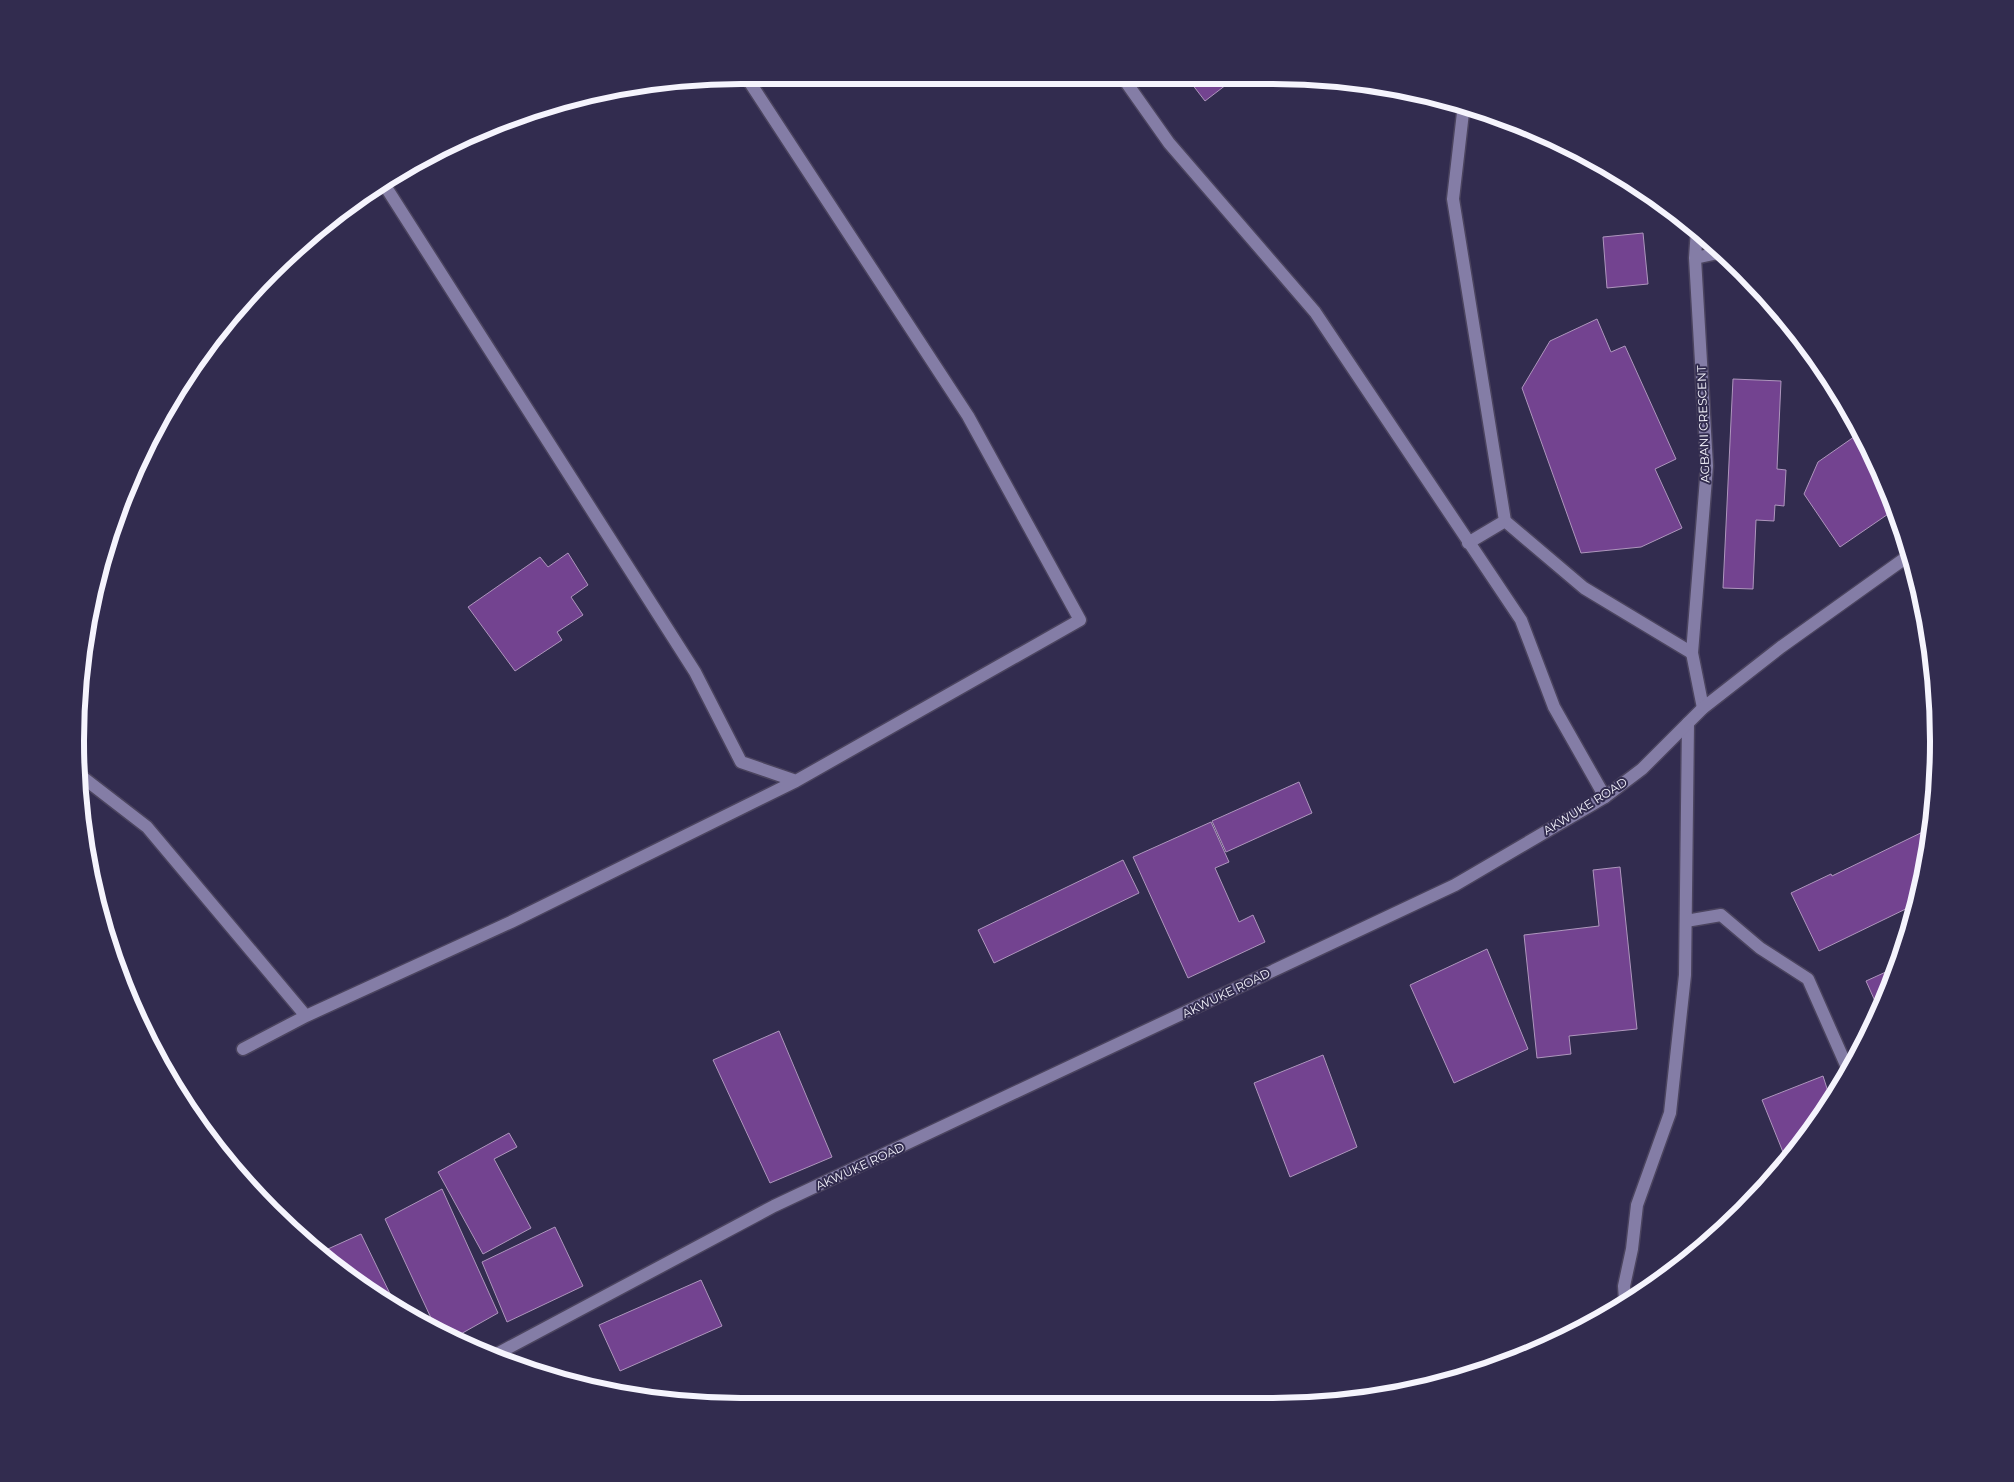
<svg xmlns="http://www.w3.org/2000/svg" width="2014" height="1482" font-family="Montserrat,sans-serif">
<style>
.building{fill:#734390;stroke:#ae96bd}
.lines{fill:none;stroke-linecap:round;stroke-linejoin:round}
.lane-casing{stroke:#4b445f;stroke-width:15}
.street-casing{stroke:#4b445f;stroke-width:15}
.secondary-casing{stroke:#4b445f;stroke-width:15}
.lane{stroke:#847da6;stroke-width:12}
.street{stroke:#847da6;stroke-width:12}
.secondary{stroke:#847da6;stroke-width:12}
.labels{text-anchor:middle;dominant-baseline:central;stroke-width:4;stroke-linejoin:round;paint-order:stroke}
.street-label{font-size:12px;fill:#f5f4fd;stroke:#322c4f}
.rim{fill:none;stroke:#f5f4fd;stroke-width:6}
</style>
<rect width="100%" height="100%" fill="#322c4f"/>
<path class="building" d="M1185,75H1239L1205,101Z
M1643,233L1648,284L1607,288L1603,237Z
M1597,319L1611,352L1625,346L1676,459L1655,469L1682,528L1641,547L1581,553L1522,388L1550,341Z
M1733,379L1781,381L1777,469L1786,470L1784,506L1775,505L1774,521L1756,520L1753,589L1723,588Z
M1861,432L1870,446L1894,510L1840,547L1804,494L1818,462Z
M568,553L588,585L571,597L583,615L557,632L562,640L515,671L468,607L540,557L548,567Z
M1299,782L1312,813L1226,852L1212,821Z
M1211,822L1229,862L1215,868L1239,922L1253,915L1265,942L1188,978L1133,857Z
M1933,827L1916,904L1819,951L1791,893L1831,874L1832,876Z
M1123,860L1139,893L994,963L978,930Z
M1620,867L1637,1029L1569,1036L1571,1054L1537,1058L1524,935L1599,926L1593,870Z
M1487,949L1528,1049L1454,1083L1410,985Z
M1899,966L1879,1010L1866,981Z
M779,1031L832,1157L770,1183L713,1060Z
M1323,1055L1357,1147L1290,1177L1254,1083Z
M1823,1076L1831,1101L1787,1162L1762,1100Z
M509,1133L517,1147L494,1159L531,1228L483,1254L438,1172Z
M442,1189L498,1313L450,1340L438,1333L385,1219Z
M555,1227L583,1286L507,1322L482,1262Z
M361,1234L395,1304L319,1253Z
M701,1280L722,1326L620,1371L599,1325Z
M1399,1386L1400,1390L1360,1401Z"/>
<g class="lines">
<g class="lane-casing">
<path id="lane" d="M1464,104L1453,199L1505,521L1584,588L1692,653
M1468,543L1505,521"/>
</g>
<g class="street-casing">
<path id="street" d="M1121,75L1169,143L1315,312L1521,620L1554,707L1605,797
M382,181L695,672L741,762L796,781
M1697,229L1695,258L1707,466L1692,653L1703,708
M1695,258L1723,252
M81,776L147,827L306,1016
M1686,921L1721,915L1760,948L1808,979L1850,1074
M243,1049L306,1016L511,922L796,781L1080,620L968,416L745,75
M1625,1300L1624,1286L1632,1249L1637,1205L1670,1113L1685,975L1688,723"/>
</g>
<g class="secondary-casing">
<path id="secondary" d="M493,1356L774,1206L1455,885L1605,797L1642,769L1703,708L1781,647L1911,554"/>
</g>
<use href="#lane" class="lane"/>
<use href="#street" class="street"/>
<use href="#secondary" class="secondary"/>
</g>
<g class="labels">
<g class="street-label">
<text transform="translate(1703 424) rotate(-92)">AGBANI CRESCENT</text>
<text transform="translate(1585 806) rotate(-32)">AKWUKE ROAD</text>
<text transform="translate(1226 993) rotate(-26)">AKWUKE ROAD</text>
<text transform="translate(860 1166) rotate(-25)">AKWUKE ROAD</text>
</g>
</g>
<path d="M0 0H2014V1482H0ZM741 84H1273A657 657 0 0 1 1930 741V741A657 657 0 0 1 1273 1398H741A657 657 0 0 1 84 741V741A657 657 0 0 1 741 84Z" fill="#322c4f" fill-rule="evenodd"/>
<path class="rim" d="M741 84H1273A657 657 0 0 1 1930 741V741A657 657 0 0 1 1273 1398H741A657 657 0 0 1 84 741V741A657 657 0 0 1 741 84Z"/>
</svg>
